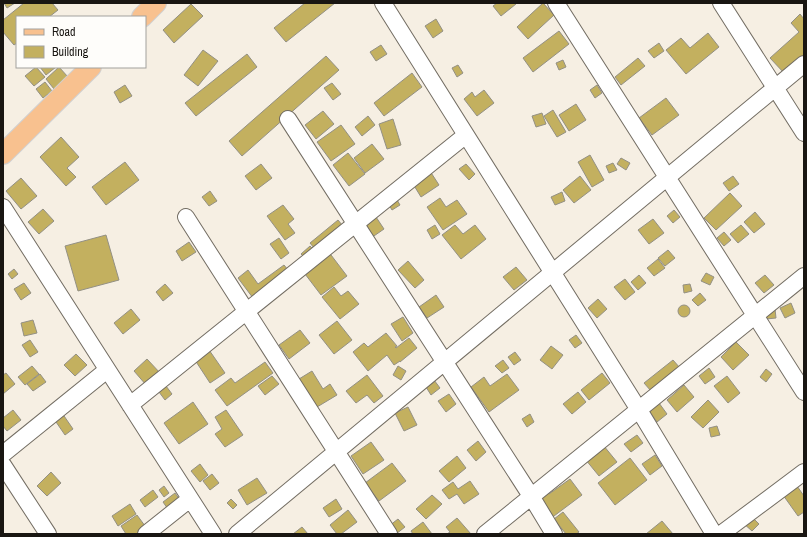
<svg xmlns="http://www.w3.org/2000/svg" width="807" height="537" font-family="'Archivo Narrow',sans-serif">
<style>
.building{fill:#c3b05f;stroke:#939084}
.lines{fill:none;stroke-linecap:round;stroke-linejoin:round}
.minor-casing{stroke:#736d63;stroke-width:18}
.major-casing{stroke:#d1d0d0;stroke-width:22}
.minor{stroke:#fff;stroke-width:16}
.major{stroke:#f8c18f;stroke-width:20}
</style>
<rect width="100%" height="100%" fill="#f6efe3"/>
<path class="building" d="M4,3H15L7,8Z
M24,3H52L58,10L49,17H17V43L14,45L3,32V20Z
M305,3H335L286,42L274,28Z
M497,3H516V4L501,16L493,6Z
M543,3L554,15L528,39L517,27Z
M191,4L203,16L174,43L163,30Z
M800,14L804,19V57L785,74L770,58L799,32L791,23Z
M436,19L443,31L433,38L425,26Z
M559,31L569,44L533,72L523,58Z
M708,33L719,47L686,74L666,50L681,38L690,48Z
M659,43L664,51L654,58L648,51Z
M381,45L387,54L376,61L370,52Z
M203,50L218,61L198,86L184,75Z
M247,54L257,67L196,116L185,103Z
M326,56L339,70L242,156L229,141Z
M638,58L645,66L621,85L615,77Z
M563,60L566,67L559,70L556,63Z
M458,65L463,73L457,77L452,68Z
M36,67L45,77L34,86L25,76Z
M40,67H56L46,75Z
M59,67L68,77L54,89L46,79Z
M412,73L422,87L384,116L374,103Z
M45,82L52,91L43,98L36,89Z
M332,83L341,94L333,100L324,88Z
M125,85L132,96L120,103L114,92Z
M597,85L602,93L595,98L590,90Z
M484,90L494,103L477,116L464,99L472,92L475,97Z
M666,98L679,115L652,135L639,118Z
M576,104L586,120L569,131L559,115Z
M553,110L566,132L557,137L544,116Z
M323,111L334,124L316,139L305,125Z
M542,113L546,124L536,127L532,116Z
M368,116L375,125L362,136L355,127Z
M393,119L401,145L387,149L379,124Z
M341,125L355,144L331,161L317,142Z
M61,137L79,157L67,168L76,177L66,186L40,157Z
M372,144L384,159L365,173L354,158Z
M348,153L365,174L349,186L333,165Z
M590,155L604,180L592,187L578,162Z
M621,158L630,163L626,170L617,164Z
M125,162L139,180L106,205L92,187Z
M613,163L617,170L609,173L606,166Z
M261,164L272,178L256,190L245,176Z
M466,164L475,174L469,180L459,169Z
M428,168L439,185L421,197L410,179Z
M580,176L591,190L574,203L563,190Z
M733,176L739,184L729,191L723,183Z
M21,178L37,196L21,209L6,191Z
M210,191L217,201L209,206L202,197Z
M562,192L565,201L555,205L551,197Z
M730,193L742,206L716,230L704,218Z
M396,198L400,205L392,210L388,203Z
M440,198L446,207L457,200L467,214L443,230L427,207Z
M283,205L294,219L288,224L295,233L285,240L267,216Z
M43,209L54,221L39,234L28,222Z
M674,210L680,217L673,223L667,216Z
M372,211L384,229L371,238L359,219Z
M755,212L765,224L754,233L744,222Z
M653,219L664,233L649,244L638,230Z
M338,220L347,231L319,254L310,243Z
M435,225L440,234L432,239L427,230Z
M455,225L463,234L475,225L486,239L461,259L442,235Z
M741,225L749,234L738,243L730,234Z
M724,232L731,240L724,246L717,238Z
M106,235L119,280L78,291L65,246Z
M279,238L289,253L281,259L270,244Z
M189,242L196,252L182,261L176,251Z
M310,246L318,254L309,262L301,254Z
M668,250L675,258L665,266L658,258Z
M328,251L347,276L321,295L302,270Z
M658,259L665,268L654,276L647,268Z
M408,261L424,280L415,288L398,270Z
M284,265L293,276L256,302L238,278L248,270L258,284Z
M516,267L527,280L514,290L503,277Z
M14,269L18,274L12,279L8,274Z
M706,273L714,277L710,285L701,281Z
M639,275L646,283L638,290L631,282Z
M765,275L774,285L764,293L755,283Z
M625,279L635,292L625,300L614,287Z
M24,283L31,293L21,300L14,289Z
M165,284L173,293L163,301L156,292Z
M690,284L692,291L684,293L683,285Z
M334,287L341,296L348,291L359,304L340,319L322,297Z
M700,293L706,300L698,306L692,300Z
M436,295L444,307L427,318L419,307Z
M598,299L607,309L597,318L588,308Z
M791,303L795,313L785,318L780,308Z
M678 311a6 6 0 1 1 12 0a6 6 0 1 1-12 0Z
M131,309L140,320L123,334L114,323Z
M775,309L776,318L766,319V310Z
M403,317L413,333L402,341L391,324Z
M33,320L37,333L24,336L21,323Z
M337,321L352,340L334,354L319,335Z
M300,330L310,343L289,359L279,345Z
M386,333L397,346L395,347L396,348L409,338L417,348L400,362V361L394,365L387,355L368,371L353,352L364,343L368,347Z
M576,335L582,343L575,348L569,340Z
M30,340L38,352L30,357L22,345Z
M736,342L749,355L733,370L721,357Z
M551,346L563,355L552,369L540,360Z
M207,347L225,373L210,383L193,357Z
M515,352L521,360L514,365L508,357Z
M76,354L87,365L75,376L64,365Z
M147,359L161,374L147,386L134,371Z
M503,360L509,368L502,373L495,366Z
M673,360L680,368L651,391L644,383Z
M265,362L273,373L227,406L215,390L231,378L235,383Z
M32,366L39,374L25,385L18,377Z
M398,366L406,371L401,380L393,375Z
M709,368L715,377L705,384L699,376Z
M766,369L772,374L766,382L760,377Z
M312,371L323,389L330,384L337,395L317,407L299,379Z
M6,373L15,384L3,394V375Z
M602,373L610,383L589,400L581,390Z
M40,374L46,382L33,391L27,384Z
M507,374L519,390L489,412L471,387L484,377L490,386Z
M367,375L383,396L374,403L367,395L356,403L346,391Z
M272,376L279,384L265,395L258,386Z
M727,376L740,393L728,403L714,386Z
M434,380L440,388L431,395L426,387Z
M684,385L694,397L677,412L667,400Z
M166,386L172,394L165,400L159,392Z
M578,392L586,402L572,414L563,404Z
M449,394L456,404L446,412L438,401Z
M708,400L719,412L703,428L691,417Z
M193,402L208,424L179,444L164,423Z
M659,403L667,414L657,422L649,411Z
M408,407L417,425L404,431L395,413Z
M13,410L21,420L7,431L3,426V418Z
M226,410L243,435L225,447L215,434L222,429L215,417Z
M62,413L73,429L65,435L54,419Z
M530,414L534,422L527,427L522,419Z
M717,426L720,435L711,437L709,428Z
M637,435L643,443L631,452L624,444Z
M599,440L617,462L599,476L581,454Z
M478,441L486,452L476,461L467,450Z
M371,442L384,460L363,474L351,456Z
M655,455L662,466L650,475L642,464Z
M457,456L466,468L449,482L439,471Z
M630,458L647,480L615,505L598,483Z
M392,463L406,481L379,501L365,483Z
M200,464L208,475L200,482L191,471Z
M51,472L61,483L47,496L37,486Z
M212,474L219,483L210,490L203,481Z
M257,478L267,493L247,505L238,490Z
M570,479L582,495L550,519L534,498L546,490L549,494Z
M470,481L479,494L464,504L457,494L449,499L442,490L453,482L458,489Z
M164,486L169,493L164,497L159,490Z
M797,486L804,496V512L798,516L783,495Z
M153,490L158,497L145,507L140,500Z
M175,493L182,503L170,512L163,502Z
M432,495L442,504L426,519L416,509Z
M231,499L237,505L233,509L227,503Z
M336,499L342,509L329,517L323,508Z
M130,504L136,514L118,526L112,516Z
M348,510L357,522L341,534H337L330,525Z
M563,512L579,532L576,534H566L554,519Z
M137,515L148,530L142,534H126L121,526Z
M751,516L759,524L752,531L743,523Z
M457,518L471,534H447L450,532L446,527Z
M398,519L405,527L396,534L389,526Z
M662,521L673,534H646Z
M423,522L432,534H413L411,531Z
M302,527L308,534H293Z"/>
<g class="lines">
<g class="minor-casing">
<path id="minor" d="M383,3L639,410L714,534
M556,3L804,392
M721,3L804,133
M288,119L531,496L554,534
M3,207L213,534
M186,217L389,534
M130,405L466,135
M3,454L107,370
M3,465L48,534
M146,534L190,499
M237,534L804,64
M485,534L804,276
M721,534L804,472"/>
</g>
<g class="major-casing">
<path id="major" d="M142,17L156,3
M3,154L91,67"/>
</g>
<use href="#minor" class="minor"/>
<use href="#major" class="major"/>
</g>
<rect width="807" height="537" fill="none" stroke="#191612" stroke-width="8"/>
<rect x="16" y="16" width="130" height="52" fill="#fefdfa" stroke="#a2a19d"/>
<rect x="24" y="29" width="20" height="6" fill="#f8c18f" stroke="#a2a19d"/>
<text x="52" y="36" font-size="12" fill="#191612">Road</text>
<rect x="24" y="46" width="20" height="12" fill="#c3b05f" stroke="#a2a19d"/>
<text x="52" y="56" font-size="12" fill="#191612">Building</text>
</svg>
